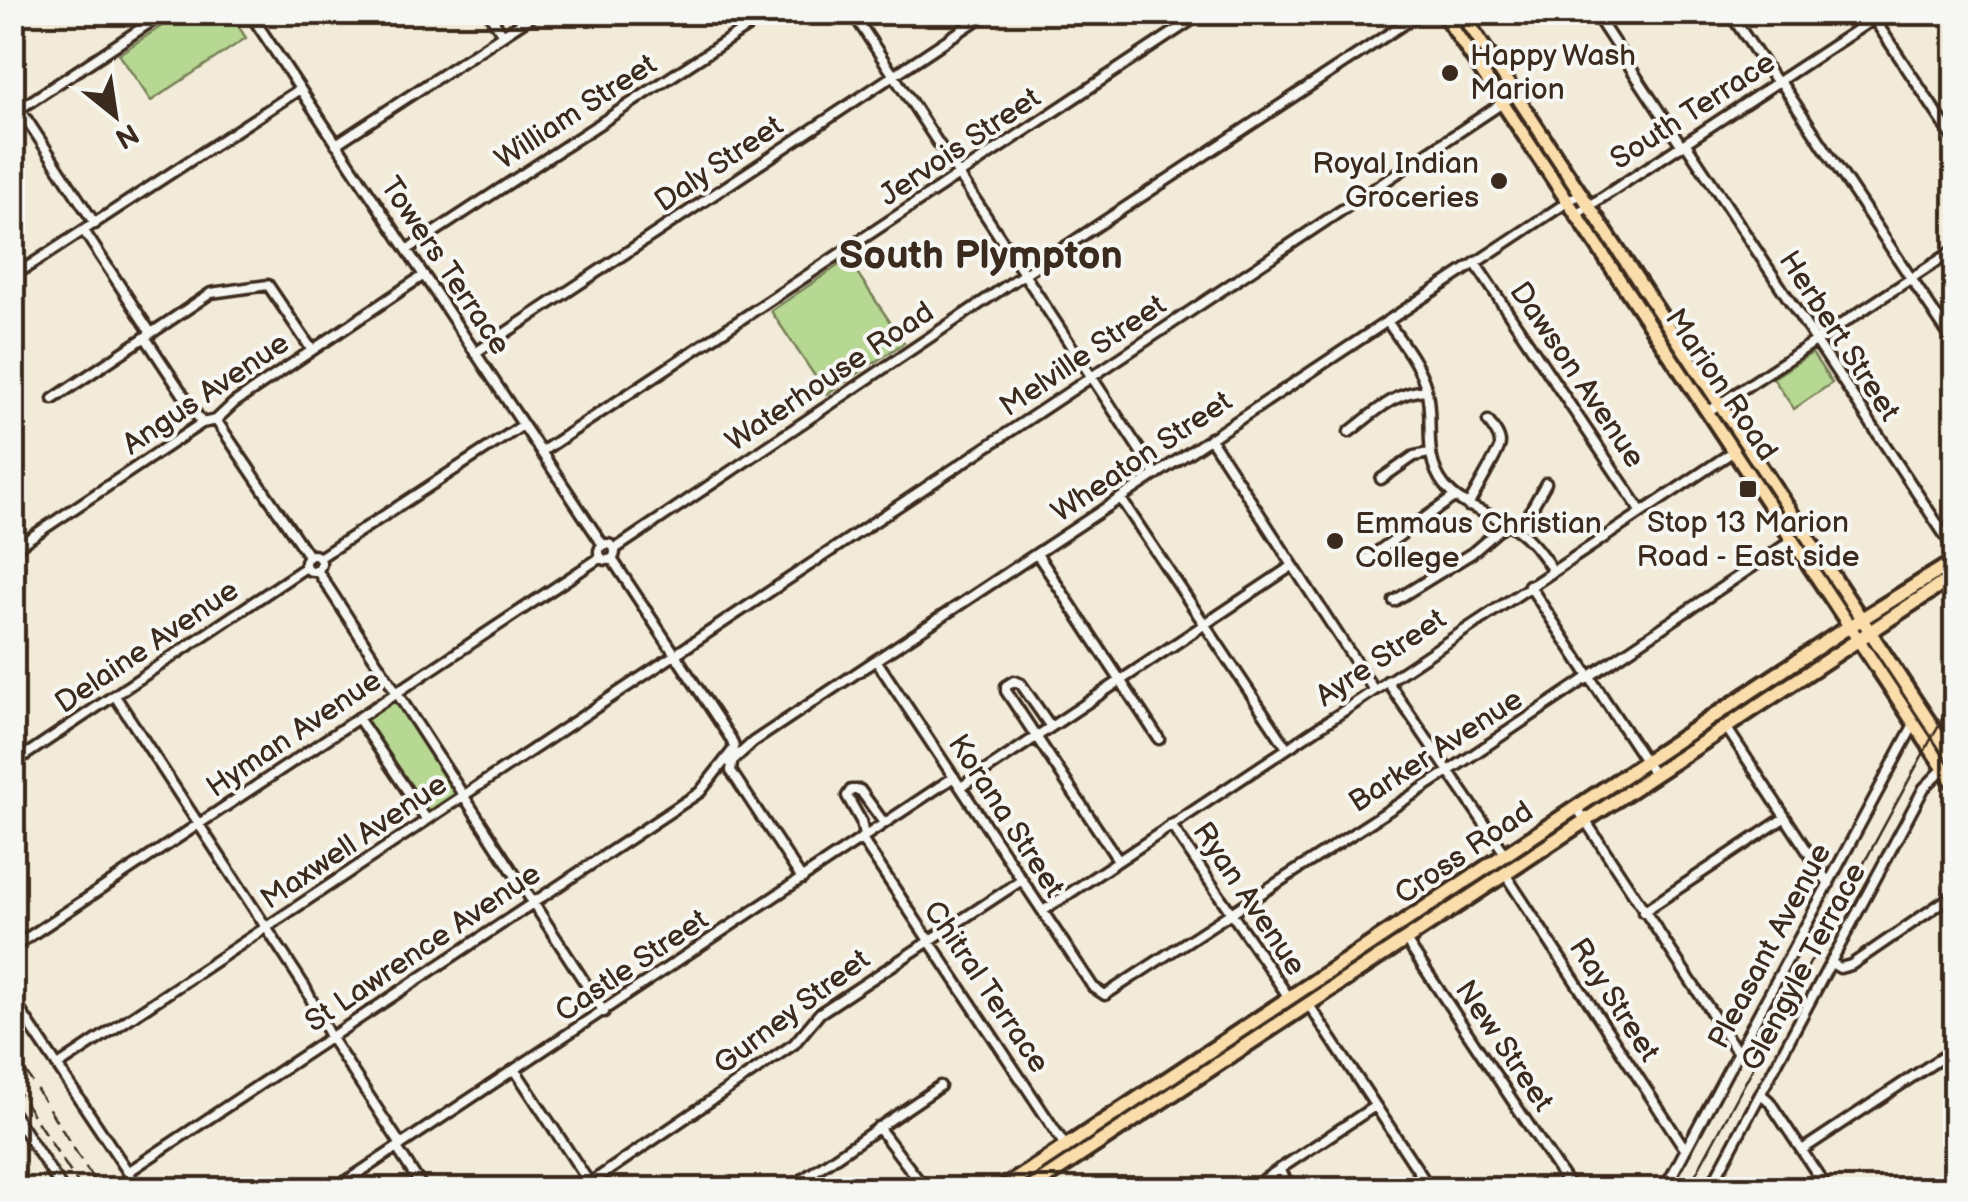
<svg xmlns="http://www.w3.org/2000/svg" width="1968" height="1202" font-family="'Balsamiq Sans',sans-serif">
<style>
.green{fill:#b6d893;stroke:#788158;stroke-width:2.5}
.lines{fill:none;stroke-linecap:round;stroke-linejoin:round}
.street-casing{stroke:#3b2a1e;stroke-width:15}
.primary-casing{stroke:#3b2a1e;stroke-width:19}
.highway-casing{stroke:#3b2a1e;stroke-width:20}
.street{stroke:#f6f6f2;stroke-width:8}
.primary{stroke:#faddab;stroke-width:11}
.highway{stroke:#faddab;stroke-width:12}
.tram{stroke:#3b2a1e;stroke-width:2.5}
.rail{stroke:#3b2a1e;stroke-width:2.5;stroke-dasharray:15 8;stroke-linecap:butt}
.poi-dot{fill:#3b2a1e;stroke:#f6f6f2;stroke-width:4}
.labels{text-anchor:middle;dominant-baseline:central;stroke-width:8;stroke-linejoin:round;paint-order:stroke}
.poi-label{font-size:30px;fill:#3b2a1e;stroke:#f6f6f2;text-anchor:start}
.street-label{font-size:30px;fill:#3b2a1e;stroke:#f6f6f2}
.district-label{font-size:40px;font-weight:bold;fill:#3b2a1e;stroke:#f6f6f2}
</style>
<rect width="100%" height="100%" fill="#f3ebd9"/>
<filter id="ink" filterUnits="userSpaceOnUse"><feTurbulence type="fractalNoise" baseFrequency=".01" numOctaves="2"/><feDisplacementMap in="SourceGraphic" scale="20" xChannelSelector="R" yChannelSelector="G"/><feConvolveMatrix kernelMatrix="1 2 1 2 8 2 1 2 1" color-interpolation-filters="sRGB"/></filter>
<g filter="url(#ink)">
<path class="green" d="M183,12L230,13L246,38L151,101L119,54Z
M848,259L904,343L827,394L771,311Z
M1812,353L1832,383L1794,409L1773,378Z
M394,693L462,796L427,819L358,717Z"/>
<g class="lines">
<g class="street-casing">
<path id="street" d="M249,12L603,545
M488,12L503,35
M852,12L1156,475
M1594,12L1682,146
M1729,12L1777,83
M373,16L379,12
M1874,19L1956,142
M1780,81L1956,346
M12,97L95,224
M12,114L166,12
M336,144L538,12
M1686,144L1956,552
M1577,214L1884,12
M84,231L151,333
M407,250L770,12
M1475,263L1641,511
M12,277L300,89
M1387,321C1401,342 1419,363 1426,388C1435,422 1421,455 1444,485C1460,507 1488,512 1510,525C1529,536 1540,552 1552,569
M145,337L202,423
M475,353L989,12
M53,399L211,293L268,285L312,350
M1709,411L1956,249
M216,420L309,557
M1349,432C1374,413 1394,392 1426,390
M1210,438L1374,690
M541,452L1204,12
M1381,479L1414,456L1429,453
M1121,499L1287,748
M1468,506C1473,496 1501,449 1500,444C1500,436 1493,428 1488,421
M1519,531L1546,483
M599 552a8 8 0 1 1 16 0a8 8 0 1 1-16 0Z
M615,549L1024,274L1422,12
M12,550L202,423L216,420L234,403L424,275
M1037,554L1159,739
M305 563a8 8 0 1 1 16 0a8 8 0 1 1-16 0Z
M319,558L523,425
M612,559L731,739L734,747L731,771L802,879
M1367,559L1454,497
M317,570L604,1012
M1529,585L1655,776
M1394,601L1472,553L1507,523
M876,660L1093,987L1105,995L1443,775L1794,539
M1387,681L1506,855
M115,696L305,987L330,1037L401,1145
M358,718L427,820
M1051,727L1021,684L1014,681L1006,686V691L1118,860
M1726,727L1829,884
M1947,749L1956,733
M730,763L753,742L876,660L1581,193
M12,764L306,567
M961,787L1292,566
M1577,808L1738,1053
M1171,825L1290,999
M864,836L861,821L847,796L851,790H860L884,823
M861,838L1066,1147
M1505,874L1685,1149
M1043,911L1734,451
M1643,912L1784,818
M1405,939L1572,1190
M12,948L601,557
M1833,964L1840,968L1851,965L1956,893
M12,998L140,1190
M1309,1005L1431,1190
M1946,1054L1956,1068
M58,1066L1516,94
M515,1070L594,1190
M1761,1094L1769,1101L1828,1190
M12,1112L63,1190
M878,1127L926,1190
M397,1148L424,1190
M1802,1150L1956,1048
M1279,1169L1293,1190
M128,1172L700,792L733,750
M590,1183L794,1044L820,1013L1022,880
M333,1190L954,777
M787,1190L940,1086
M1248,1190L1375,1106
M1664,1190L1914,724
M1709,1190L1924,788L1943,769"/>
</g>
<g class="primary-casing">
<path id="primary" d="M1442,12L1956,787
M1461,12L1956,762"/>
</g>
<g class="highway-casing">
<path id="highway" d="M1000,1190L1839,633L1956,560
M1028,1190L1956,575"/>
</g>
<use href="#street" class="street"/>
<use href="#primary" class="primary"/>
<use href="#highway" class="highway"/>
<path class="tram" d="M1687,1190L1956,693"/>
<path class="rail" d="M12,1050L100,1190
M12,1083L82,1190"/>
</g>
</g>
<g class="poi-dot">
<circle cx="1450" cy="73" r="10"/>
<circle cx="1499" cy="181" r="10"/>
<rect x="1738" y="479" width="20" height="20" rx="5"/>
<circle cx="1335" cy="541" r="10"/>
</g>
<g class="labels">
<g class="poi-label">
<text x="1470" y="56">Happy Wash<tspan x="1470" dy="34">Marion</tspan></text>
<text x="1479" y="164" text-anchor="end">Royal Indian<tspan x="1479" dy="34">Groceries</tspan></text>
<text x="1748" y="523" text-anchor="middle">Stop 13 Marion<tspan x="1748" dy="34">Road - East side</tspan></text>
<text x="1355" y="524">Emmaus Christian<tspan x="1355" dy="34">College</tspan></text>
</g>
<g class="street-label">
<text transform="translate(1693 111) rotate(-33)">South Terrace</text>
<text transform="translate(576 112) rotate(-33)">William Street</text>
<text transform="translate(960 147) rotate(-34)">Jervois Street</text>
<text transform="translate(719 164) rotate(-34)">Daly Street</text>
<text transform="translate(445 266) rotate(56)">Towers Terrace</text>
<text transform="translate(1839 336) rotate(57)">Herbert Street</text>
<text transform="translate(1083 356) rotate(-34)">Melville Street</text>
<text transform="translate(1577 375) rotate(56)">Dawson Avenue</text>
<text transform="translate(830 377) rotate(-34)">Waterhouse Road</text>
<text transform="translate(1721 385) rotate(56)">Marion Road</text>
<text transform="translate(206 394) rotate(-34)">Angus Avenue</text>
<text transform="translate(1142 457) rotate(-34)">Wheaton Street</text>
<text transform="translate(147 647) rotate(-34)">Delaine Avenue</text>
<text transform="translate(1381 658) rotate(-34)">Ayre Street</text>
<text transform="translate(294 734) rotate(-34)">Hyman Avenue</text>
<text transform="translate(1436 751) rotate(-33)">Barker Avenue</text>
<text transform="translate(1006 816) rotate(57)">Korana Street</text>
<text transform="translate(354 842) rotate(-34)">Maxwell Avenue</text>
<text transform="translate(1464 853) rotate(-34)">Cross Road</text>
<text transform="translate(1249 899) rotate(56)">Ryan Avenue</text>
<text transform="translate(1770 946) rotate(-62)">Pleasant Avenue</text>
<text transform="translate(423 948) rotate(-34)">St Lawrence Avenue</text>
<text transform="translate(632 966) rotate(-34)">Castle Street</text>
<text transform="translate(1804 967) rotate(-62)">Glengyle Terrace</text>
<text transform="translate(986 987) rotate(56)">Chitral Terrace</text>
<text transform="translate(1614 1000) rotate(57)">Ray Street</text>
<text transform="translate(792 1012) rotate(-37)">Gurney Street</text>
<text transform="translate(1504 1046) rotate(56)">New Street</text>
</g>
<g class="district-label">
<text x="981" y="256">South Plympton</text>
</g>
</g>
<rect width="1968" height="1202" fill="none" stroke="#f6f6f2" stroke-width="50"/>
<rect x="25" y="25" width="1918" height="1152" fill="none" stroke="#3b2a1e" stroke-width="4" filter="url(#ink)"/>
<g transform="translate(115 115) rotate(150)" stroke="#f6f6f2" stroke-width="8" paint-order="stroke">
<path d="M0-8L18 38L0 25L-18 38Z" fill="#3b2a1e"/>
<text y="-15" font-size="28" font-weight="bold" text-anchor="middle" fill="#3b2a1e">N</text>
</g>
</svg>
